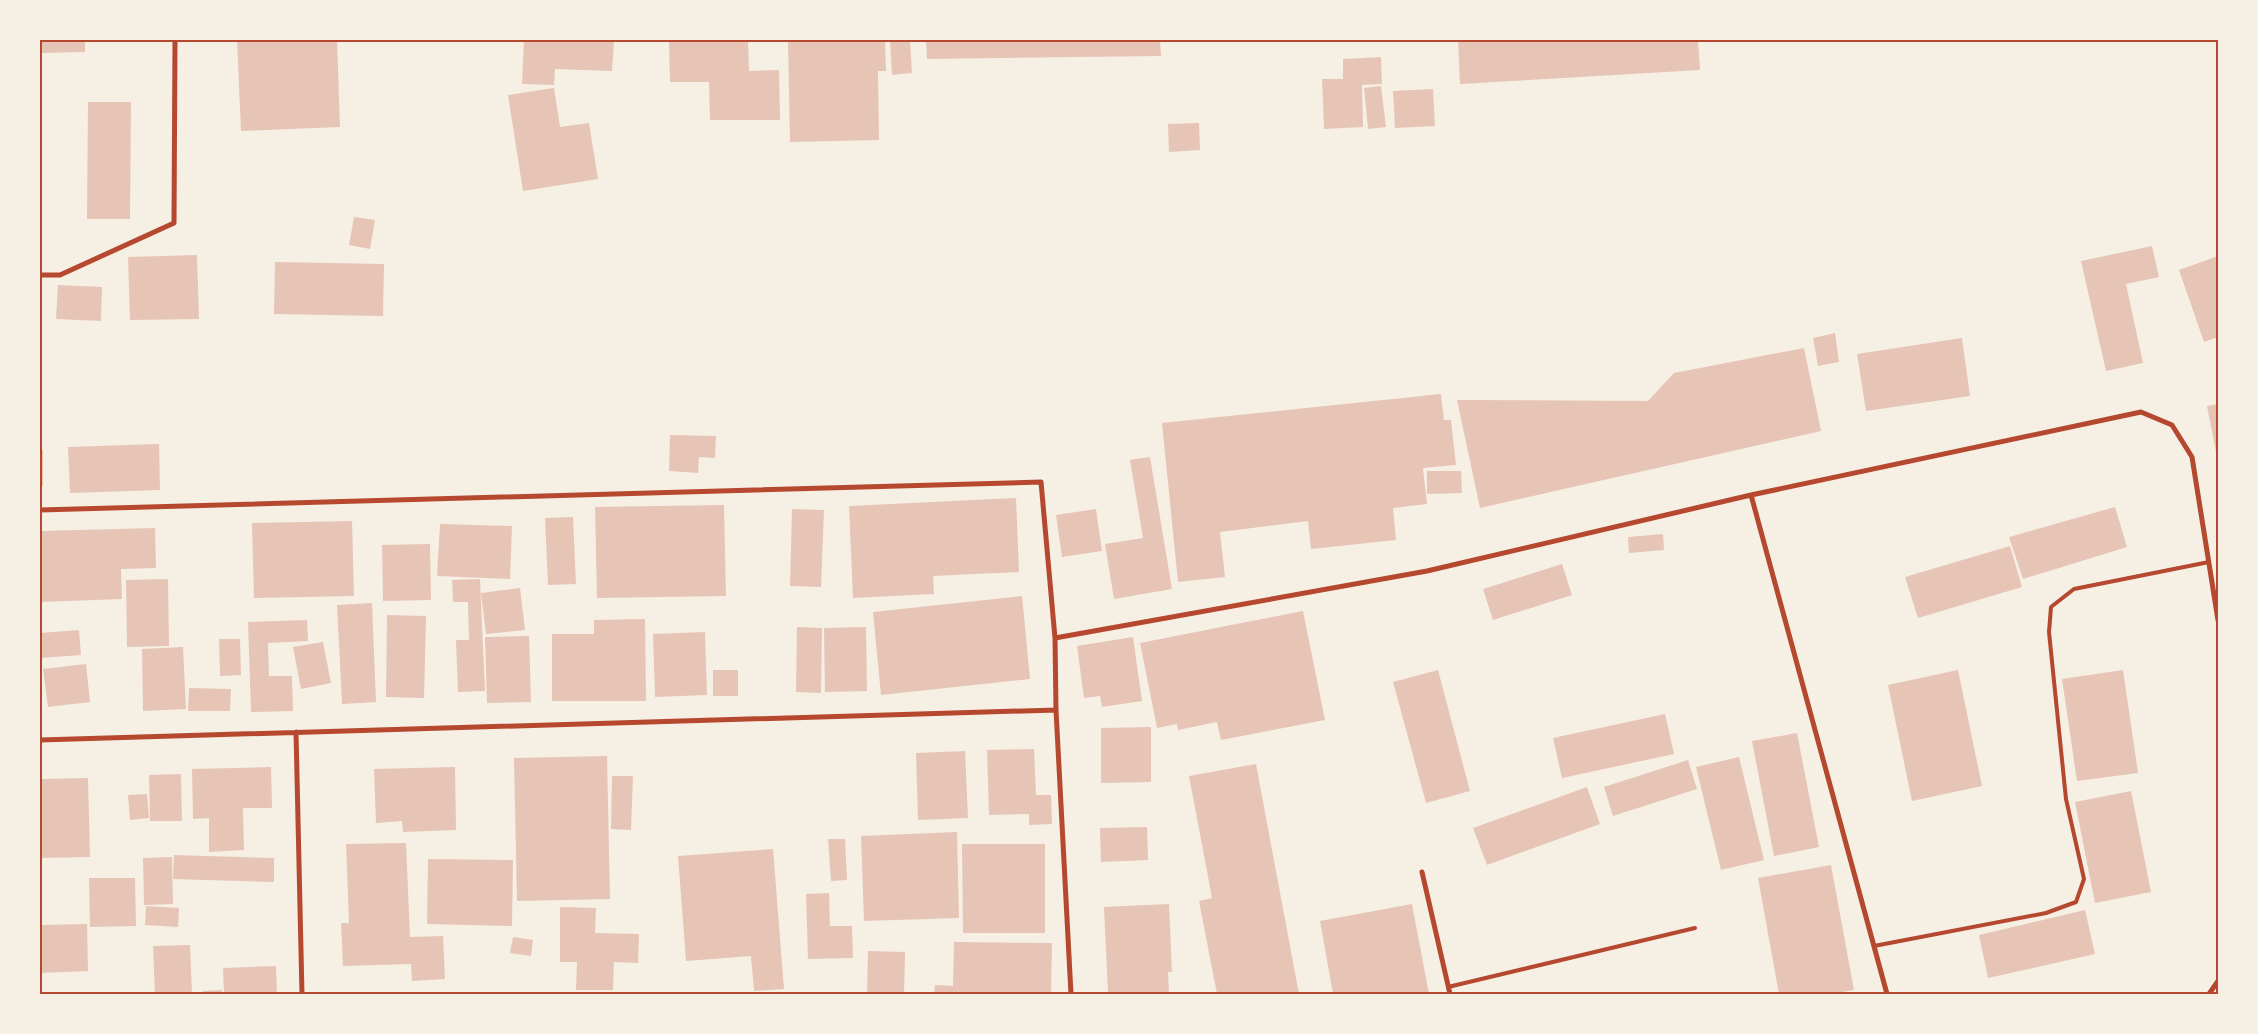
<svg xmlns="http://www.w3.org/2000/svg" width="2258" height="1034" font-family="Jost,sans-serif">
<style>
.building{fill:#e6c5b7}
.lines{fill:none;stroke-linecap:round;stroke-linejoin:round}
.service{stroke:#b5482f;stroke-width:4}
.minor{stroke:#b5482f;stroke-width:5}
.neatline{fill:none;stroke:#b5482f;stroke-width:2}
</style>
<rect width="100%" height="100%" fill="#f6efe4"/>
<path class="building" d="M40,40H85V52L40,53Z
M237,40H337L340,127L241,131Z
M524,40H614L612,71L555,69L554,85L522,84Z
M669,40H748L749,71L779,70L780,120H710L709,82H670Z
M788,40H885L886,71H878L879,140L790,142Z
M890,40H910L912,73L892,75Z
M926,40H1160L1161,56L927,59Z
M1458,40H1698L1700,70L1460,84Z
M1381,57L1382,84L1362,85L1363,127L1324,129L1322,79H1343V59Z
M1381,86L1386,127L1368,129L1364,88Z
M554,88L560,127L589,123L598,179L523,191L508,95Z
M1433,89L1435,126L1395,128L1393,91Z
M88,102H131L130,219H87Z
M1199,123L1200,150L1169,152L1168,124Z
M354,217L375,220L370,249L349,245Z
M2152,246L2159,277L2126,284L2143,363L2106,371L2081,261Z
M197,255L199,319L130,320L128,257Z
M2218,256V337L2204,342L2179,270Z
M275,262L384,264L383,316L274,314Z
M58,285L102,287L101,321L56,319Z
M1835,333L1839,362L1818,366L1813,338Z
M1962,338L1970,396L1866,411L1857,354Z
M1804,348L1821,431L1480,508L1457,400L1648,401L1674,373Z
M1441,394L1444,420H1451L1456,465L1423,468L1427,504L1393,508L1396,540L1311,549L1308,521L1220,532L1225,577L1178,582L1162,423Z
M2218,404V457H2217L2207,406Z
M670,435L716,436L715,458L699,457L698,473L669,471Z
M159,444L160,490L70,493L68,447Z
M40,450H43V486H40Z
M1150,457L1172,589L1114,599L1105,544L1143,538L1130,460Z
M1427,471H1461L1462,493L1427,494Z
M1016,498L1019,572L933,576L934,594L853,598L849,506Z
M724,505L726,596L597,598L595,507Z
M2115,507L2127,547L2023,579L2009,537Z
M792,509L824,510L821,587L790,586Z
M1096,509L1102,551L1062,557L1056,515Z
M573,517L576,584L548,585L545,518Z
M352,521L354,596L254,598L252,523Z
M440,524L512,526L510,579L437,576Z
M155,528L156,568L121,569L122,599L40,602V531Z
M1663,534L1664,550L1629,553L1628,537Z
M430,544L431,600L383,601L382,545Z
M2010,546L2022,587L1918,618L1905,577Z
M1562,564L1572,595L1493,620L1483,589Z
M168,579L169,646L127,647L126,580Z
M480,579L485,691L458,692L456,640H469L468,602H453L452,580Z
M520,588L525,630L486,634L481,593Z
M1022,596L1030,679L881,695L873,612Z
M372,603L376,702L342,704L337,605Z
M1303,611L1325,720L1221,740L1217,722L1178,730L1177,724L1157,728L1140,643Z
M387,615L426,616L424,698L386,697Z
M645,619L646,701H552V634H594V620Z
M307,620L308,641L268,643L269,676H292L293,711L251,712L248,622Z
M797,627L822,628L821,693L796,692Z
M866,627L867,691L825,692L824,628Z
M79,630L81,655L40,658V633Z
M705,632L707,695L655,697L653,634Z
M529,636L531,702L487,703L485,637Z
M1133,637L1142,701L1102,707L1100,696L1084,698L1077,646Z
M219,639H240L241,675L220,676Z
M323,642L331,683L301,689L293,647Z
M183,647L186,709L143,711L142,649Z
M86,664L90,702L48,707L43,669Z
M713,670H738V696H713Z
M1438,670L1470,791L1426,803L1393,682Z
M1958,670L1982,786L1912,801L1888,685Z
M2123,670L2138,773L2077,781L2062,679Z
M189,688L231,689L230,711H188Z
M1665,714L1674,754L1562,778L1553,738Z
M1151,727V782L1101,783V728Z
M1797,733L1819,847L1774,856L1752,741Z
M1034,749L1036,795H1051L1052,824L1029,825V814L989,815L987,750Z
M965,751L968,818L918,820L916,753Z
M607,756L610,899L517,901L514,758Z
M1739,757L1764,860L1721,870L1696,767Z
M1688,760L1697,789L1613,816L1604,787Z
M1256,764L1299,994H1217L1199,901L1212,898L1189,776Z
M271,767L272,808H243L244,850L209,852V818L193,819L192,769Z
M455,767L456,830L403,832L402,821L376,823L374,769Z
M181,774L182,821H150L149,775Z
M612,776H633L631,830L611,829Z
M88,778L90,857L40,858V779Z
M1587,787L1600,824L1487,865L1473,828Z
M2131,791L2151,892L2095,903L2075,802Z
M147,794L149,818L130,820L128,795Z
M1147,827L1148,860L1101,862L1100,828Z
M957,832L959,918L864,921L861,836Z
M828,839H845L847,880L831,881Z
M406,843L410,937L443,936L445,979L412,981L411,964L343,966L341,923H349L346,844Z
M962,844H1045V933H963Z
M773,849L784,989L754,991L751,956L686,961L678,856Z
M174,855L274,858V882L173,879Z
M172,857L173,904L144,905L143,858Z
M428,859L513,860L512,926L427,924Z
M1831,865L1854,990L1830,994H1779L1758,878Z
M89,878H135L136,926L90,927Z
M829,893L830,926H852L853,958L808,959L806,894Z
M1169,904L1172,972H1168L1169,994H1108L1104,907Z
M1412,904L1429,994H1333L1320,921Z
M146,906L179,908L178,927L145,925Z
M560,907L596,908L595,933L639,934L638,963L614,962L613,990H576L577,962H560Z
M2085,910L2095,954L1988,978L1979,935Z
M87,924L88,971L40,973V925Z
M513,937L533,940L531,956L510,953Z
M954,942L1052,943L1051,994H934L935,985L953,986Z
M190,945L192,994H155L153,946Z
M868,951L905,952L904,994H867Z
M276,966L277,994H224L223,968Z
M222,990V994H203V991Z"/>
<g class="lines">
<path class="service" d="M1874,946L2046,913L2076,902L2084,879L2066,799L2049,632L2051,607L2074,589L2209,562
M1448,987L1695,928"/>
<path class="minor" d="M40,275H60L174,223L175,40
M1751,495L1887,994
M40,510L1041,482L1055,638L1056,710L1071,994
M1055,638L1427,571L1751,495L2141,412L2172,425L2192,457L2218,620
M296,732L302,994
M40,740L1056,710
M1422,872L1450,994
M2209,994L2218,981"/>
</g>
<rect width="2258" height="1034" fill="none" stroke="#f6efe4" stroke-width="82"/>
<rect x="41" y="41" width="2176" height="952" class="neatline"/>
</svg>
